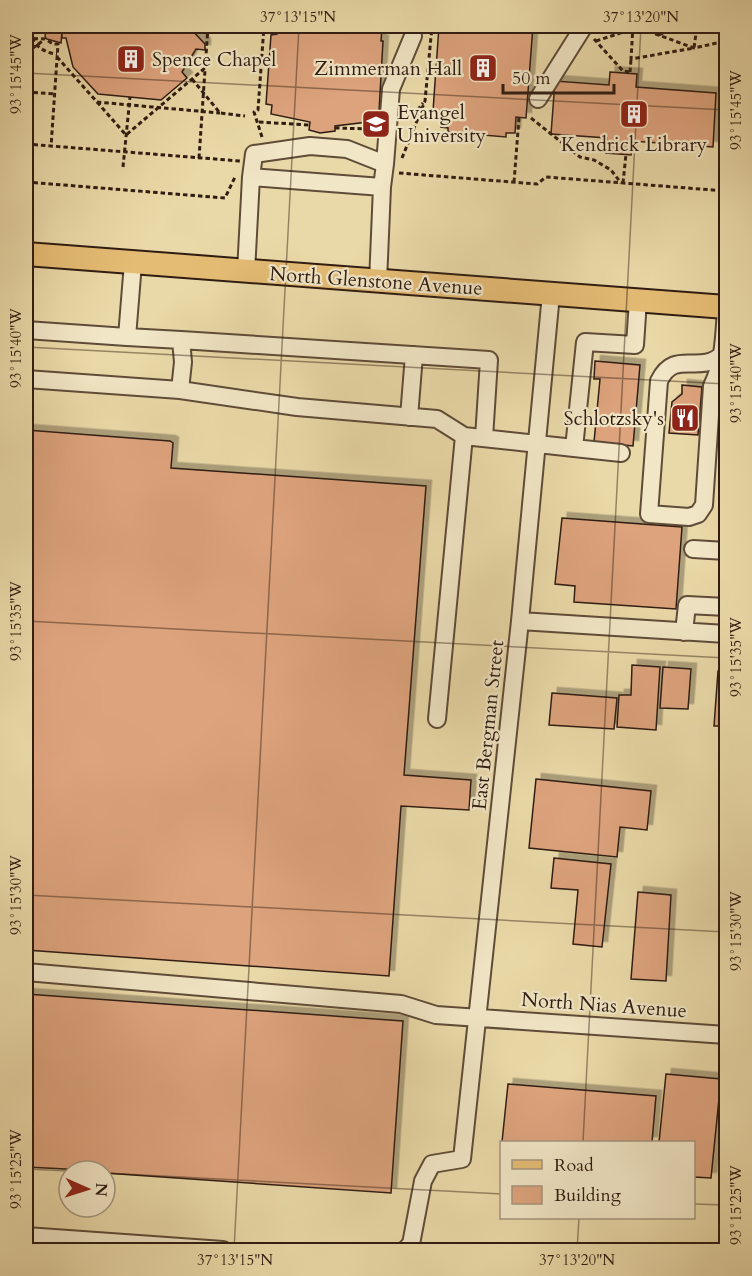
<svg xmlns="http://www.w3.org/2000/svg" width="752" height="1276" font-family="Cardo,serif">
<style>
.building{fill:#dda37d;stroke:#2f1c12;stroke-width:1.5;filter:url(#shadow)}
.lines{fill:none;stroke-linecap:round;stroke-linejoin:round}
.minor-casing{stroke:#5e4b38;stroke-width:20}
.major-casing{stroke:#2f1c12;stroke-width:26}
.path{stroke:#2f1c12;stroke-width:3;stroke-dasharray:4.5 3;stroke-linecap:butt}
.minor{stroke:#f1e6c6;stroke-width:16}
.major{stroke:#e5bc74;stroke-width:22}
.ticks{fill:none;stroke:#2f1c12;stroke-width:1.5;stroke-opacity:0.45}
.labels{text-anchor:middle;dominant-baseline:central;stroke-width:4.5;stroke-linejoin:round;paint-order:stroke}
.poi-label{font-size:20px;fill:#2f1c12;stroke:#f1e6c6;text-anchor:start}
.street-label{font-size:20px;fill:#2f1c12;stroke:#f1e6c6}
.neatline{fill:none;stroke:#2f1c12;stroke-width:2}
.ticks-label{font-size:15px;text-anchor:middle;fill:#2f1c12}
</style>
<defs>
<filter id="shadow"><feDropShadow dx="5.5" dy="-5.5" stdDeviation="0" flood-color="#0004"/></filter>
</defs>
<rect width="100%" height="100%" fill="#ead9a8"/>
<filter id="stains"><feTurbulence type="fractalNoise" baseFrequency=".00333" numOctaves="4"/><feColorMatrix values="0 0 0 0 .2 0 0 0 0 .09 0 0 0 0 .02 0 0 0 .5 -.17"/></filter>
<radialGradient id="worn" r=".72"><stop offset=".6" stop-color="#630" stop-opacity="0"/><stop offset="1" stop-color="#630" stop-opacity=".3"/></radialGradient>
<path class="building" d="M26,26H72L62,32L61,43L47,39L45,37L46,29L40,31L26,32Z
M72,26H188L205,44V50L196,49L182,72L187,78L161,100L98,94L73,67L66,38H62V32Z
M278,26H370V29H382L381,41H383L379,112H376V121L335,126V131L320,133L309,130L310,122L271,114L272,105L266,104L271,35L277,34Z
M439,26H533L526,118L516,117L515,133H506V137L448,132V128L441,127L442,112L433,111Z
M610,72L637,74L636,87L716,93L713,147L632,141L631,155L606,153L607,138L551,134L555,81L609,85Z
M595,361L640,365L633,446L594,442L600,379H594Z
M682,385L702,387L698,435L669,433L672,402L682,394Z
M26,430L170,441L173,443L171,468L426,486L404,775L471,780L469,810L401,806L389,976L26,950V744H32V732L26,731Z
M562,518L682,527L676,609L574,602L575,586L555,584Z
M632,665L660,667L656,730L617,727L619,695H631Z
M663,667L691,669L688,709L660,708Z
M718,671H726V726H714Z
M552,693L617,698L614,729L549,725Z
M536,779L651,791L647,830L620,827L617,857L529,848Z
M554,858L611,864L602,947L573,944L578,890L551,888Z
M638,892L671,895L666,981L631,979Z
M26,994L403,1021L391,1193L105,1173V1171L26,1167Z
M666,1074L721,1079L711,1178L694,1177V1142H659Z
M508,1084L656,1096L652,1142H502Z"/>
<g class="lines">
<g class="minor-casing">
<path id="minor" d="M538,99L584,26
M385,164L391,89L413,36
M251,177L382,187
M133,263L127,337L181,340L183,362L180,390
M246,272L251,177L254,154L310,146L347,149L385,164L382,187L378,282
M26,330L127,337
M181,340L489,360L484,438
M723,354C699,376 675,348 659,381L649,514L689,517L698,514L704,505L712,386C724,362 724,337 726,310
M26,379L180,390L297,407L437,419L464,436L574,448
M409,417L414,355
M621,453L574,448L585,342L635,345L638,300
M693,549L726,551
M520,621L726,634
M684,632L687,605L726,607
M437,719L464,436
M26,972L401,1004L436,1015L726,1035
M26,1236L223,1250
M405,1250L411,1244L423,1181L432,1164L462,1159L520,621L551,294"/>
</g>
<g class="major-casing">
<path id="major" d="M26,254L726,307"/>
</g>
<path class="path" d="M633,26L631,59L694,48L697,26
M634,26L694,48L726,41
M716,26L726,33
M649,31L651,26
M659,35L677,26
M26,38L45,39L53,44H58L51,147
M32,38C37,48 46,53 57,54
M594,39L623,71L630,72
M596,41L633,29
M26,53L44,40
M57,57L97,102L220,113
M630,72L631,59
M192,79L220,113L245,116
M26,92L55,94
M97,102L126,135L205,68
M413,116L423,103
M531,118L580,157L594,160L611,170L621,183
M259,122L310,125
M335,128L374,129
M262,137L254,112L258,110L264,26
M26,144L240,161
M199,158L208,26
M402,158L425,101L432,26
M123,167L130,97
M399,173L537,184L546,177L726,191
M26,182L225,198L235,177
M514,182L519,118
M623,183L626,154"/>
<use href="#minor" class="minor"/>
<use href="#major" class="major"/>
</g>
<path class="ticks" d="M26,73L726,110M26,347L726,384M26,621L726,658M26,895L726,932M583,1142L641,26M26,1169L69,1171M105,1173L502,1194M694,1204L726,1205M234,1250L299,26M577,1250L579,1218"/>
<defs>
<g id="building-square" transform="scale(1.5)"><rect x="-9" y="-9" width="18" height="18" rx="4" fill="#8f2418" stroke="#f1e6c6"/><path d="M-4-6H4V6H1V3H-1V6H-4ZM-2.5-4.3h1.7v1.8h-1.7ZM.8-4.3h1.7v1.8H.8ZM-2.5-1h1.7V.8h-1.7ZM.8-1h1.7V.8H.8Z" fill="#fff"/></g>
<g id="university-square" transform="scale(1.5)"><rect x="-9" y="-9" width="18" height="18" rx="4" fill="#8f2418" stroke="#f1e6c6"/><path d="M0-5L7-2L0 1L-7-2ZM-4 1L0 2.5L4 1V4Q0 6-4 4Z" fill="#fff"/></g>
<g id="restaurant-square" transform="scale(1.5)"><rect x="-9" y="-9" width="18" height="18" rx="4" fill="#8f2418" stroke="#f1e6c6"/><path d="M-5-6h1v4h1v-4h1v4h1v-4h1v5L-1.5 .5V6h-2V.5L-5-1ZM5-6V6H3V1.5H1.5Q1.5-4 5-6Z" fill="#fff"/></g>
</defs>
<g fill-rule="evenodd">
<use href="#building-square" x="131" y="59"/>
<use href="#building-square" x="483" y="68"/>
<use href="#building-square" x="634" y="114"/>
<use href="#university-square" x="376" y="124"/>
<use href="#restaurant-square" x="685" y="418"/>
</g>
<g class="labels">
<g class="poi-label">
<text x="152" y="59">Spence Chapel</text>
<text x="462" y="68" text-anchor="end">Zimmerman Hall</text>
<text x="397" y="112">Evangel<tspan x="397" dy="23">University</tspan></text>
<text x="634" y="144" text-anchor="middle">Kendrick Library</text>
<text x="664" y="418" text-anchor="end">Schlotzsky's</text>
</g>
<g class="street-label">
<text transform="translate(376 281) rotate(4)">North Glenstone Avenue</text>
<text transform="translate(488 725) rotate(-84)">East Bergman Street</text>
<text transform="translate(604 1005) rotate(4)">North Nias Avenue</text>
</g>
</g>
<rect width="752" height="1276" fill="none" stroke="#ead9a8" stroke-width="66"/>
<rect x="500" y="1141" width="195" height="78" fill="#f1e6c6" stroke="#a3957e" stroke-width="1.5"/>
<rect x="512" y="1160" width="30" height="9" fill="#e5bc74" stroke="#a3957e" stroke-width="1.5"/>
<text x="554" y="1171" font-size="18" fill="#2f1c12">Road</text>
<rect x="512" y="1186" width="30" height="18" fill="#dda37d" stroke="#a3957e" stroke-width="1.5"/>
<text x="554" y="1201" font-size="18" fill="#2f1c12">Building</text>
<g transform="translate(87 1189) rotate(93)"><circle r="28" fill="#f1e6c6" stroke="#a3957e" stroke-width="1.5"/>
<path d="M0-4.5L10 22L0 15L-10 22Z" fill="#8f2418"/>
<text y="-9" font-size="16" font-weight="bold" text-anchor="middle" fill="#2f1c12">N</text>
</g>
<path d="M503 84v9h111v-9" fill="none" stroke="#2f1c12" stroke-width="3"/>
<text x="512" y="84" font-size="18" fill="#2f1c12" stroke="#f1e6c6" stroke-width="4.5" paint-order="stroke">50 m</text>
<rect x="33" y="33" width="686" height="1210" class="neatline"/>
<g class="ticks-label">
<text x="298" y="22">37°13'15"N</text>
<text x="641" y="22">37°13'20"N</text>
<text transform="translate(16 74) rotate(-90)" y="5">93°15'45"W</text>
<text transform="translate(736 110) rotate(-90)" y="5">93°15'45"W</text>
<text transform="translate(16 348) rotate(-90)" y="5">93°15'40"W</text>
<text transform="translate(736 383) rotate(-90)" y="5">93°15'40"W</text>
<text transform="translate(16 621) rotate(-90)" y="5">93°15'35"W</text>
<text transform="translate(736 657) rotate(-90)" y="5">93°15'35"W</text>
<text transform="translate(16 895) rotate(-90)" y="5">93°15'30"W</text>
<text transform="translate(736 931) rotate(-90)" y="5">93°15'30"W</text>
<text transform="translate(16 1169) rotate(-90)" y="5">93°15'25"W</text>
<text transform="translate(736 1205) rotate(-90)" y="5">93°15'25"W</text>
<text x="235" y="1265">37°13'15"N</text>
<text x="577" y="1265">37°13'20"N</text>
</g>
<rect width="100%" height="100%" filter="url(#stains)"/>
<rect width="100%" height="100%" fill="url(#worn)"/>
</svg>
